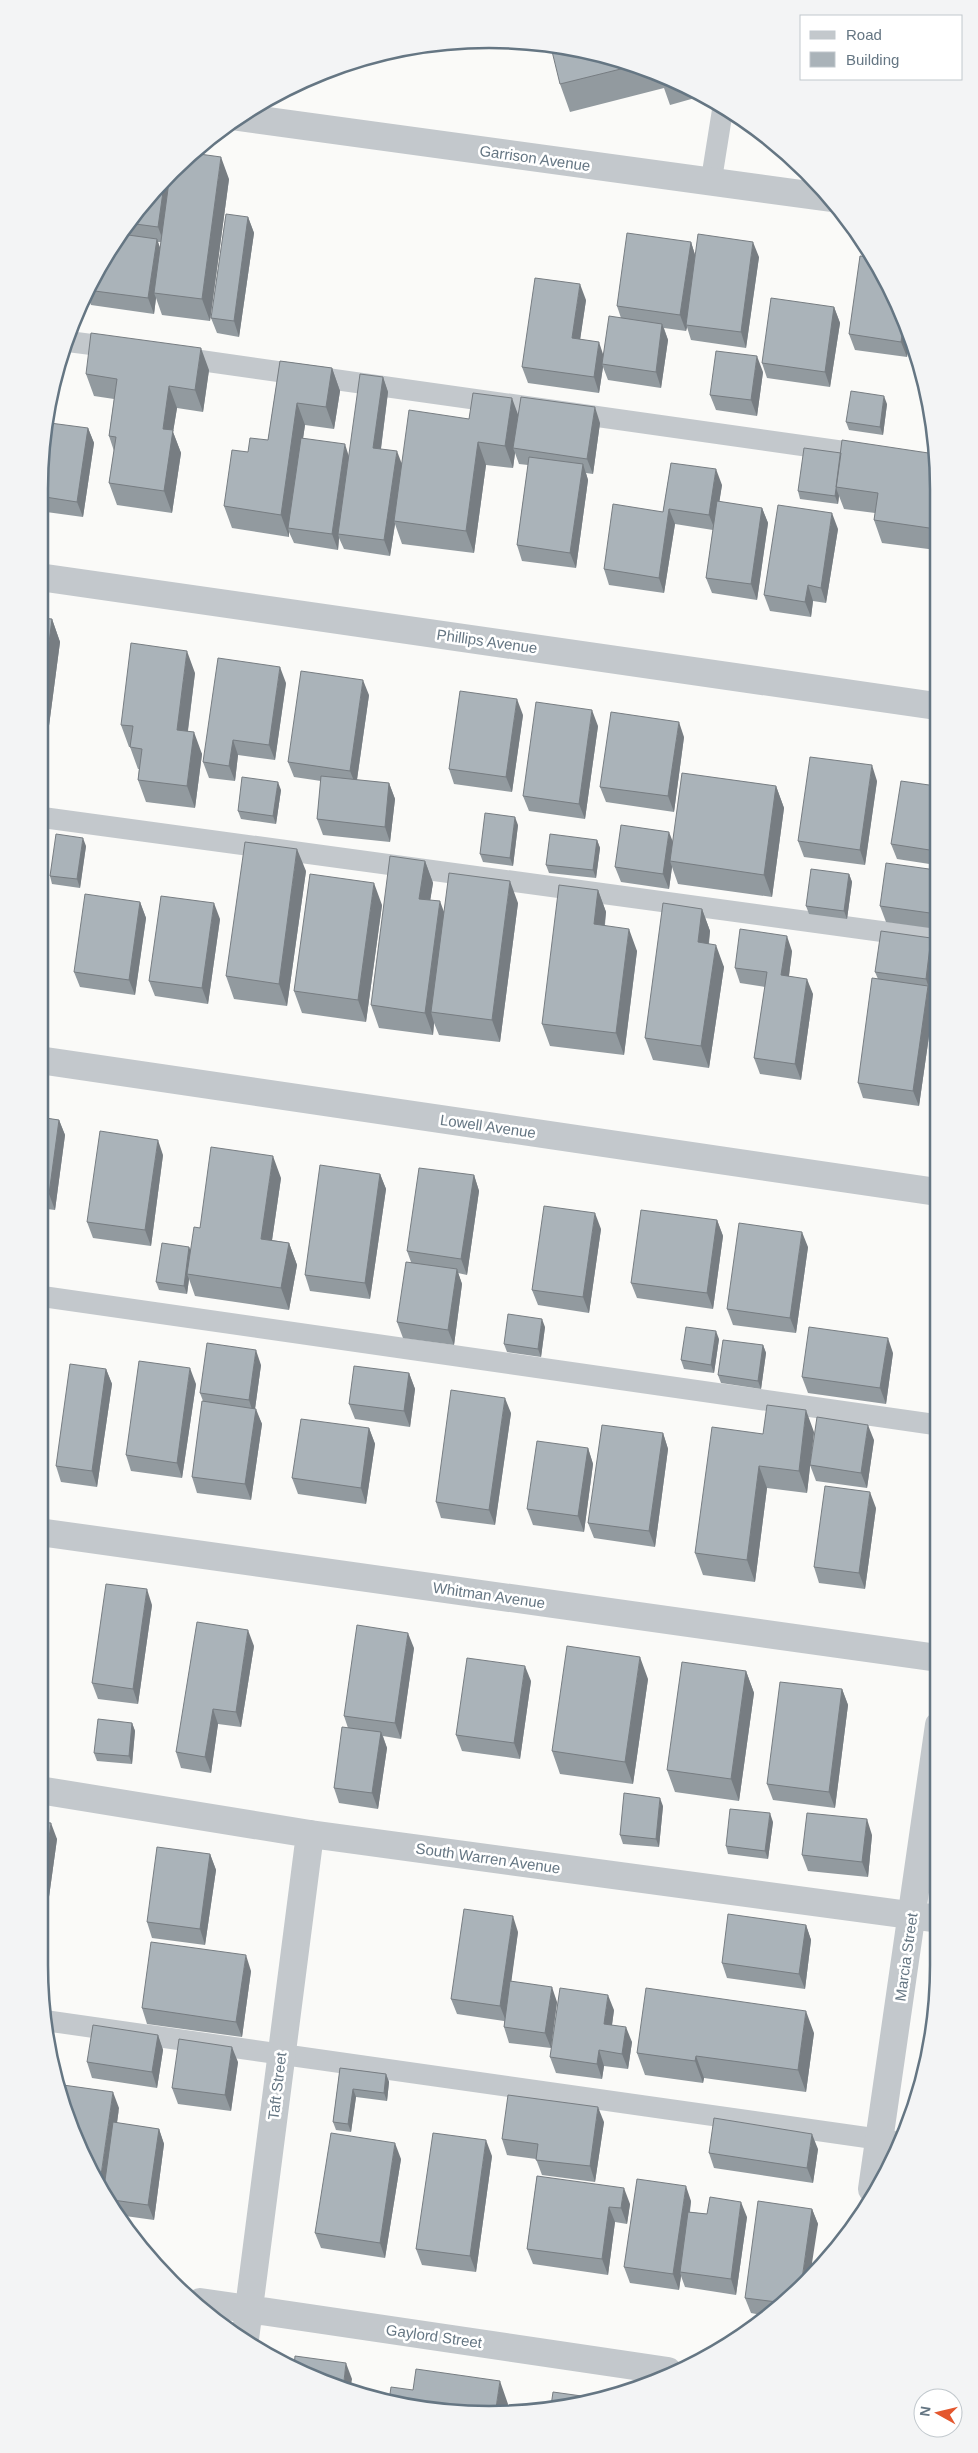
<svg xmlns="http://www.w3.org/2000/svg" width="978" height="2453" font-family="Arial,sans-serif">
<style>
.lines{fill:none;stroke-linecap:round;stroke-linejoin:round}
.service{stroke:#c3c8cc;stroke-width:21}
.minor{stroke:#c3c8cc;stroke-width:28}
.wall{fill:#929a9f;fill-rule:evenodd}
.shaded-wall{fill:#777d82}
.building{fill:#aab3b9;stroke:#777d82}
.labels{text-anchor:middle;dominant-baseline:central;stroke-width:5;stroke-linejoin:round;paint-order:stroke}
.street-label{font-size:15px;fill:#657683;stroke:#fff}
.rim{fill:none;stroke:#657683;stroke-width:2.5}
</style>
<rect width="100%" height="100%" fill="#fafaf8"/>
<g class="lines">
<path class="service" d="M711,182L723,107
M64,341L119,348
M176,357L869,455
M39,817L937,939
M39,1296L938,1425
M48,2021L898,2142"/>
<path class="minor" d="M238,117L831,198
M39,577L936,706
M39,1060L937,1192
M39,1532L938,1658
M39,1790L310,1834L939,1919
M872,2189L939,1725
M200,2302L668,2371
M245,2339L310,1834"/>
</g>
<path class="wall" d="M633,63L702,96L670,105L664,88L570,112L560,84Z
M229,179L210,321L162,315L156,298L154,314L91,305L86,292L99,264L150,192ZM158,242H161L160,248Z
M248,217L254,233L239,337L217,333L211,318Z
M691,242L695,255L759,257L746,348L691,340L687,327L686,331L664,328L668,340L661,388L608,380L603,367L599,393L528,383L522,367L586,300L580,339L603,355L621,318L617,306Z
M834,307L840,323L830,387L767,378L762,363Z
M905,316L910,336L907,357L855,350L849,334Z
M280,361L332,368L340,391L334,429L305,425L303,438L349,456L383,377L388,392L381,449L401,463L469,419L518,415L600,423L593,474L586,473L588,480L576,568L522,561L517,545L528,465L519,464L515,453L513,468L486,465L474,553L402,544L395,524L390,556L344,549L339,538L338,550L294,543L289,532V537L232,528L224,506L248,452L268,440Z
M209,370L203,412L177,408L173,432L181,453L172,513L117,505L109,483L114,451L109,436L114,399L94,396L86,374Z
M763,372L757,416L716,410L710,395Z
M887,404L883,435L849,430L846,422Z
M88,428L94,443L83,517L39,511V489Z
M841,453L935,454L936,550L882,543L874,520L875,513L844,509L839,496L838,504L800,499L798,491Z
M671,463L722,485L719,502L762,508L768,523L757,600L712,593L706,578L713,530L675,524L664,593L609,585L604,569L663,512Z
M838,529L826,603L813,601L811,617L770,611L764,595Z
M39,618L52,619L60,642L45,756L39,755Z
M195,673L188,731L202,754L195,808L146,802L138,780L139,769H138L130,747H129L121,725Z
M286,683L275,760L238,755L235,781L209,778L203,762Z
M369,695L357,780L389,783L395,799L390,842L323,835L317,819L321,781L294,777L288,762Z
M523,715L512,792L454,784L449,769Z
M598,726L585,819L529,811L523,796Z
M684,737L674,812L606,802L600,787Z
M877,781L865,865L804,857L798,841Z
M776,786L784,808L772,897L678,884L672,867L669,889L621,882L615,867L673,842Z
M936,786V865L897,859L891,844Z
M281,790L276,824L241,819L238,811Z
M518,825L513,866L483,862L480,854Z
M597,840L600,848L596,878L549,873L546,865Z
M86,846L80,888L52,884L50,876Z
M425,861L433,883L430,900L444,912L518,903L500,1042L439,1035L434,1023L433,1035L379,1028L371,1005Z
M936,870L937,929L886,922L880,906Z
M306,871L287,1006L234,999L226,976Z
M849,874L852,882L847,919L809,914L806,906Z
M598,890L606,912L605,925L637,951L624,1055L550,1046L542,1024Z
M140,902L146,918L135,995L80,987L74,972Z
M382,905L366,1022L302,1013L294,991Z
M702,909L710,931L709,944L724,967L709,1068L653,1060L645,1038Z
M220,919L208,1004L155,996L149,981Z
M931,938L937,953L931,994L934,1001L919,1106L863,1098L858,1083L878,979L875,972Z
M792,951L789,976L813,994L801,1080L760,1074L754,1058L765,987L740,983L735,968Z
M39,1117L59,1120L65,1135L55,1210L39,1208Z
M163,1155L151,1246L93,1238L87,1222Z
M380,1174L386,1189L370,1299L310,1291L305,1275Z
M474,1175L479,1191L467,1275L458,1273L462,1284L454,1345L403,1338L397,1322L411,1262L407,1251Z
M281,1178L272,1240L289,1243L297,1265L289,1310L195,1296L189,1279L187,1294L159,1290L156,1282L189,1247L190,1250L200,1228Z
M717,1220L723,1236L713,1309L637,1298L631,1283Z
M601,1229L589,1313L538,1305L532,1290Z
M808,1247L796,1333L733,1325L727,1309Z
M545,1327L541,1357L507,1352L504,1344Z
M719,1339L714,1373L684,1369L681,1360Z
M763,1345L766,1353L761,1389L721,1383L718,1375Z
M893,1353L886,1404L808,1393L802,1377Z
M261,1365L255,1409L262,1424L251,1500L197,1493L192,1477L203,1401L200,1393Z
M106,1369L112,1384L97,1487L61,1482L56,1466Z
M409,1373L415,1389L410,1427L355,1419L349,1404Z
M196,1384L182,1478L131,1471L126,1455Z
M511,1413L495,1525L441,1518L436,1502Z
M369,1428L375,1444L366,1504L298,1494L292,1478Z
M814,1432L807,1493L767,1488L755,1582L703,1575L695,1553L763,1434Z
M663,1433L668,1449L655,1547L594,1538L588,1523Z
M874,1440L867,1488L816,1481L810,1465Z
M588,1448L593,1464L584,1532L533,1525L527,1509Z
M876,1508L865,1589L819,1583L814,1567Z
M152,1605L138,1704L98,1699L92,1683Z
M254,1646L241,1727L218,1724L211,1773L181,1768L176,1752Z
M414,1648L401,1739L383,1736L387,1748L378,1809L339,1803L334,1788L348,1728L344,1716Z
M746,1671L754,1693L739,1801L675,1792L667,1770Z
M648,1679L633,1784L560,1774L552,1751Z
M531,1681L520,1759L462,1751L456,1735Z
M842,1689L848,1705L835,1808L773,1800L767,1784Z
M132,1723L135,1731L132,1764L97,1761L94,1753Z
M663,1806L659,1847L623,1844L620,1835Z
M39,1822L57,1839L48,1904L39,1903Z
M773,1822L768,1859L728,1854L726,1846Z
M872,1835L868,1877L808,1871L802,1855Z
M210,1854L216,1870L205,1945L152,1938L147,1922Z
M806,1925L811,1940L805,1989L727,1978L722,1963Z
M518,1932L511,1981L557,2002L551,2048L509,2043L504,2027V2021L457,2014L451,1999Z
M251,1971L242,2037L147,2024L142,2008Z
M614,2010L612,2025L632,2042L628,2069L604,2066L602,2079L556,2073L550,2057Z
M814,2033L806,2092L704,2078L703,2083L645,2075L637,2053Z
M158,2035L163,2050L157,2088L92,2078L87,2062Z
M238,2062L231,2111L178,2104L172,2088Z
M340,2068L386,2074L389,2082L387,2101L356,2097L351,2132L336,2130L333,2122Z
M119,2108L117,2123L159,2129L164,2144L154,2220L118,2215L99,2189Z
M604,2122L595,2182L542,2175L536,2159L507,2155L502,2139Z
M818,2149L813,2183L714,2168L709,2153Z
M492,2156L476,2272L422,2265L416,2249Z
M401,2159L385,2258L321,2248L315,2233Z
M537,2176L630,2204L627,2224L615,2222L608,2275L533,2264L527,2249Z
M691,2201L690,2212L707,2214L747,2217L736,2295L685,2287L681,2276L679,2290L630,2283L624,2267Z
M812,2209L818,2224L786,2302L767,2316L751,2313L745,2298Z"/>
<path class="shaded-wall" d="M221,157L229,179L210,321L202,299Z
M173,171L164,243L158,227L165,178Z
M248,217L254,233L239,337L234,321Z
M157,239L162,254L154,293L156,298L154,314L148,298Z
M691,242L696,258L686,325L687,327L686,331L680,315Z
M753,242L759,257L746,348L741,332Z
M580,284L586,300L578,354L572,338Z
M834,307L840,323L830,387L825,372Z
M905,316L910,336L907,357L901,342Z
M662,324L668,340L661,388L656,372Z
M599,342L604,357L602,364L603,367L599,393L594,377Z
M201,348L209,370L203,412L195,390Z
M757,356L763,372L757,416L751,400Z
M332,368L340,391L334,429L326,407Z
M383,377L388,392L379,463L373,448Z
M169,386L177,408L173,432L181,453L172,513L164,491L163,429Z
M884,396L887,404L883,435L880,427Z
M512,398L520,420L513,448L515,453L513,468L505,446Z
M297,403L305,425L290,528H288L289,532V537L281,515Z
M595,407L600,423L593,474L587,459Z
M88,428L94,443L83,517L77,502Z
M478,442L486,465L474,553L466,531Z
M345,444L350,460L338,534L339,538L338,550L332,534Z
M397,451L403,467L394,521L395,524L390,556L384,540Z
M583,464L588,480L576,568L570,553Z
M716,469L722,485L715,530L709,515Z
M935,469L936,495L933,487Z
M836,488L839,496L838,504L835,496Z
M762,508L768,523L757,600L751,584Z
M669,509L675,524L664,593L659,578Z
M832,513L838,529L826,603L821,588Z
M808,585L813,601L811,617L805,602Z
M52,619L60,642L45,756L39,739V721Z
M187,651L195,673L185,752L177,730Z
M280,667L286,683L275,760L269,745Z
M363,680L369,695L356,786L350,771Z
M517,699L523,715L512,792L506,777Z
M592,710L598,726L585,819L579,804Z
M679,722L684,737L674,812L668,796Z
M194,732L202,754L195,808L187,786Z
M233,740L238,755L235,781L229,766Z
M872,765L877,781L865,865L860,850Z
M278,782L281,790L276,824L273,816Z
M389,783L395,799L390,842L385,827Z
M776,786L784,808L772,897L764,875Z
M515,817L518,825L513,866L510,858Z
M669,832L675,847L670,861L672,867L669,889L663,874Z
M83,838L86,846L80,888L77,879Z
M597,840L600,848L596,878L593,870Z
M297,849L306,871L287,1006L279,984Z
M425,861L433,883L427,921L419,899Z
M849,874L852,882L847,919L844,911Z
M510,881L518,903L500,1042L492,1020Z
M374,883L382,905L366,1022L358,1000Z
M598,890L606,912L602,946L594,924Z
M440,901L448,923L431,1012L434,1023L433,1035L425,1013Z
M140,902L146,918L135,995L129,980Z
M214,903L220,919L208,1004L202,988Z
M702,909L710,931L706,964L698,942Z
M629,929L637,951L624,1055L616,1033Z
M787,936L792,951L787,991L781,975Z
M931,938L937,953V956L931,995L926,979Z
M716,945L724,967L709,1068L701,1046Z
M807,979L813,994L801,1080L795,1064Z
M928,986L934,1001L919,1106L913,1091Z
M59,1120L65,1135L55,1210L49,1194Z
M158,1140L163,1155L151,1246L145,1230Z
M273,1156L281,1178L269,1261L261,1239Z
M380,1174L386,1189L370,1299L365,1283Z
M474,1175L479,1191L467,1275L461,1259Z
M595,1213L601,1229L589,1313L583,1297Z
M717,1220L723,1236L713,1309L707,1293Z
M802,1232L808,1247L796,1333L790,1318Z
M289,1243L297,1265L289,1310L281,1288Z
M189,1247L192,1255L187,1274L189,1279L187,1294L184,1286Z
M457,1269L462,1284L454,1345L448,1330Z
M542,1319L545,1327L541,1357L538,1349Z
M716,1331L719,1339L714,1373L711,1365Z
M888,1338L893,1353L886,1404L880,1388Z
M763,1345L766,1353L761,1389L758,1381Z
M256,1350L261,1365L254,1416L249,1400Z
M190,1368L196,1384L182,1478L177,1463Z
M106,1369L112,1384L97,1487L92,1471Z
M409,1373L415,1389L410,1427L404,1411Z
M505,1398L511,1413L495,1525L489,1510Z
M256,1409L262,1424L251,1500L245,1484Z
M806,1410L814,1432L807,1493L799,1471Z
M868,1425L874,1440L867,1488L861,1473Z
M369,1428L375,1444L366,1504L361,1488Z
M663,1433L668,1449L655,1547L649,1531Z
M588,1448L593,1464L584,1532L578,1516Z
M759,1466L767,1488L755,1582L747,1560Z
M870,1492L876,1508L865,1589L859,1573Z
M147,1589L152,1605L138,1704L133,1689Z
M39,1604L41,1611L39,1630Z
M248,1630L254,1646L241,1727L236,1712Z
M408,1633L414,1648L401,1739L395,1723Z
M640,1657L648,1679L633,1784L625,1762Z
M525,1666L531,1681L520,1759L514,1743Z
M746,1671L754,1693L739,1801L731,1779Z
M842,1689L848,1705L835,1808L829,1792Z
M213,1709L218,1724L211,1773L205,1757Z
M132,1723L135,1731L132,1764L129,1756Z
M381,1732L387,1748L378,1809L372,1793Z
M660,1798L663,1806L659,1847L656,1839Z
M770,1813L773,1822L768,1859L765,1851Z
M867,1819L872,1835L868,1877L862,1862Z
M51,1823L57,1839L48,1904L42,1889Z
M210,1854L216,1870L205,1945L200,1929Z
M513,1916L518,1932L506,2021L500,2006Z
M806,1925L811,1940L805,1989L799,1974Z
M246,1955L251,1971L242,2037L236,2022Z
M552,1987L557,2002L551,2048L545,2033Z
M608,1995L614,2010L610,2039L604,2024Z
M806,2011L814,2033L806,2092L798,2070Z
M626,2027L632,2042L628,2069L622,2054Z
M158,2035L163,2050L157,2088L152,2072Z
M232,2047L238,2062L231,2111L225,2095Z
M599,2050L604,2066L602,2079L597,2064Z
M696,2056L704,2078L703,2083L695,2061Z
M386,2074L389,2082L387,2101L384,2093Z
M353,2089L356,2097L351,2132L348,2124Z
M113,2092L119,2108L106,2199L99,2189Z
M598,2107L604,2122L595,2182L590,2166Z
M159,2129L164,2144L154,2220L148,2205Z
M812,2134L818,2149L813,2183L807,2168Z
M486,2140L492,2156L476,2272L470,2256Z
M395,2143L401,2159L385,2258L380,2243Z
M686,2186L691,2201L681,2272H680L681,2276L679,2290L673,2274Z
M624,2188L630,2204L627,2224L621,2208Z
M741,2202L747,2217L736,2295L731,2279Z
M609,2207L615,2222L608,2275L602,2259Z
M812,2209L818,2224L810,2276L801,2286Z
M346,2363L352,2379L350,2392L343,2390Z
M500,2381L508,2404L507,2408H496Z"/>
<path class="building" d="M550,43L633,63L637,65L560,84Z
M192,153L221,157L202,299L154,293L170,174Z
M165,178L158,227L128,223L150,192Z
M226,214L248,217L234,321L211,318Z
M627,233L691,242L680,315L617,306Z
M121,234L157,239L148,298L87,290L99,264Z
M698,234L753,242L741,332L686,325Z
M860,256L868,257L905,316L901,342L849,334Z
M535,278L580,284L572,338L599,342L594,377L522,367Z
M771,298L834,307L825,372L762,363Z
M609,316L662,324L656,372L602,364Z
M91,333L201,348L195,390L169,386L163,429L173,430L164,491L109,483L116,437L109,436L117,379L86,374Z
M716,351L757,356L751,400L710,395Z
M280,361L332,368L326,407L297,403L281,515L224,506L232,450L248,452L250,438L268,440Z
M360,374L383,377L373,448L397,451L384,540L338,534Z
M851,391L884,396L880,427L846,422Z
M473,393L512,398L505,446L478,442L466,531L394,521L409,410L469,419Z
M521,397L595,407L587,459L513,448Z
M50,423L88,428L77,502L39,496V489Z
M301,438L345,444L332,534L288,528Z
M842,440L935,454V469L933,487L936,488V529L874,520L878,493L836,487Z
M804,448L841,453L835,496L798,491Z
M529,457L583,464L570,553L517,545Z
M671,463L716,469L709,515L669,509L659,578L604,569L613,504L663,512Z
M717,501L762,508L751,584L706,578Z
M778,505L832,513L821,588L808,585L805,602L764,595Z
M39,618L52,619L39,721Z
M131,643L187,651L177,730L194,732L187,786L138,780L142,749L130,747L133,726L121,725Z
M218,658L280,667L269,745L233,740L229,766L203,762Z
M301,671L363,680L350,771L288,762Z
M460,691L517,699L506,777L449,769Z
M536,702L592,710L579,804L523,796Z
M611,712L679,722L668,796L600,787Z
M810,757L872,765L860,850L798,841Z
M682,773L776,786L764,875L670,861Z
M321,776L389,783L385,827L317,819Z
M242,777L278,782L273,816L238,811Z
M901,781L936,786V851L891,844Z
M485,813L515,817L510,858L480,854Z
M621,825L669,832L663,874L615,867Z
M56,834L83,838L77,879L50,876Z
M550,834L597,840L593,870L546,865Z
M245,842L297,849L279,984L226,976Z
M390,856L425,861L419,899L440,901L425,1013L371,1005Z
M886,863L936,870L937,914L880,906Z
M811,869L849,874L844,911L806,906Z
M449,873L510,881L492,1020L431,1012Z
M310,874L374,883L358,1000L294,991Z
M559,885L598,890L594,924L629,929L616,1033L542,1024Z
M85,894L140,902L129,980L74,972Z
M161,896L214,903L202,988L149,981Z
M663,903L702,909L698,942L716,945L701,1046L645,1038Z
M740,929L787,936L781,975L807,979L795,1064L754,1058L767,972L735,968Z
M881,931L931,938L926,979L875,972Z
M872,978L928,986L913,1091L858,1083Z
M39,1117L59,1120L49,1194L39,1193Z
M100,1131L158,1140L145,1230L87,1222Z
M211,1147L273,1156L261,1239L289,1243L281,1288L187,1274L194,1227L200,1228Z
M320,1165L380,1174L365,1283L305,1275Z
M419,1168L474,1175L461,1259L407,1251Z
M544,1206L595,1213L583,1297L532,1290Z
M641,1210L717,1220L707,1293L631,1283Z
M739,1223L802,1232L790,1318L727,1309Z
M162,1243L189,1247L184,1286L156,1282Z
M406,1262L457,1269L448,1330L397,1322Z
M508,1314L542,1319L538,1349L504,1344Z
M686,1327L716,1331L711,1365L681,1360Z
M809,1327L888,1338L880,1388L802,1377Z
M723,1340L763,1345L758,1381L718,1375Z
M207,1343L256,1350L249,1400L200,1393Z
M139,1361L190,1368L177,1463L126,1455Z
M70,1364L106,1369L92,1471L56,1466Z
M354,1366L409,1373L404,1411L349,1404Z
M451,1390L505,1398L489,1510L436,1502Z
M202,1401L256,1409L245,1484L192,1477Z
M767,1405L806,1410L799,1471L759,1466L747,1560L695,1553L712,1427L763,1434Z
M817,1417L868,1425L861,1473L810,1465Z
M301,1419L369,1428L361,1488L292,1478Z
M602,1425L663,1433L649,1531L588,1523Z
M537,1441L588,1448L578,1516L527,1509Z
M825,1486L870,1492L859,1573L814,1567Z
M106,1584L147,1589L133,1689L92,1683Z
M197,1622L248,1630L236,1712L213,1709L205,1757L176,1752Z
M357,1625L408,1633L395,1723L344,1716Z
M567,1646L640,1657L625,1762L552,1751Z
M467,1658L525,1666L514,1743L456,1735Z
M682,1662L746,1671L731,1779L667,1770Z
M780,1682L842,1689L829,1792L767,1784Z
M98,1719L132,1723L129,1756L94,1753Z
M342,1727L381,1732L372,1793L334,1788Z
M624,1793L660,1798L656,1839L620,1835Z
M730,1809L770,1813L765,1851L726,1846Z
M807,1813L867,1819L862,1862L802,1855Z
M39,1822L51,1823L42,1889L39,1888Z
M157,1847L210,1854L200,1929L147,1922Z
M464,1909L513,1916L500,2006L451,1999Z
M728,1914L806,1925L799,1974L722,1963Z
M151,1942L246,1955L236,2022L142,2008Z
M510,1981L552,1987L545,2033L504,2027Z
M560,1988L608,1995L604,2024L626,2027L622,2054L599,2050L597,2064L550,2057Z
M646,1988L806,2011L798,2070L696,2056L695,2061L637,2053Z
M93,2025L158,2035L152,2072L87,2062Z
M179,2039L232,2047L225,2095L172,2088Z
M340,2068L386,2074L384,2093L353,2089L348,2124L333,2122Z
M63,2085L113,2092L99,2189L63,2109L61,2100Z
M508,2095L598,2107L590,2166L536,2160L538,2144L502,2139Z
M714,2118L812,2134L807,2168L709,2153Z
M113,2122L159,2129L148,2205L106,2199L103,2195Z
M331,2133L395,2143L380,2243L315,2233Z
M433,2133L486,2140L470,2256L416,2249Z
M537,2176L624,2188L621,2208L609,2207L602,2259L527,2249Z
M637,2179L686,2186L673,2274L624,2267Z
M710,2197L741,2202L731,2279L680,2272L688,2212L707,2214Z
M758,2201L812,2209L801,2286L785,2303L745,2298Z
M295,2356L346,2363L343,2390L294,2367Z
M416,2369L500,2381L496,2408L430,2410L389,2401L391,2387L413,2390Z
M553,2392L596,2398L577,2406H551Z"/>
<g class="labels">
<g class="street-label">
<text transform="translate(535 158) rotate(8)">Garrison Avenue</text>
<text transform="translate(487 641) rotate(8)">Phillips Avenue</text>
<text transform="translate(488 1126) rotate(8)">Lowell Avenue</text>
<text transform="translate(489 1595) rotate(8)">Whitman Avenue</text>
<text transform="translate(488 1858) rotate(8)">South Warren Avenue</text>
<text transform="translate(906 1957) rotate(-82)">Marcia Street</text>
<text transform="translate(277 2086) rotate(-83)">Taft Street</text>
<text transform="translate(434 2336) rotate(8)">Gaylord Street</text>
</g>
</g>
<path d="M0 0H978V2453H0ZM489 48H489A441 441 0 0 1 930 489V1965A441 441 0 0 1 489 2406H489A441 441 0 0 1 48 1965V489A441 441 0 0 1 489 48Z" fill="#f3f4f5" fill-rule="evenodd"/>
<path class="rim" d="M489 48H489A441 441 0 0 1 930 489V1965A441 441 0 0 1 489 2406H489A441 441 0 0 1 48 1965V489A441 441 0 0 1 489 48Z"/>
<rect x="800" y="15" width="162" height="65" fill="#ffffff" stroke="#c1c8cd"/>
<rect x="810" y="31" width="25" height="8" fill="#c3c8cc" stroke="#c1c8cd"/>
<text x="846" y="40" font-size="15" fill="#657683">Road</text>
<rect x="810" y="52" width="25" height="15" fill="#aab3b9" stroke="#c1c8cd"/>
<text x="846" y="65" font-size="15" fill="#657683">Building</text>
<g transform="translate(938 2413) rotate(278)"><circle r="24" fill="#ffffff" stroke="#c1c8cd"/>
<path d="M0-4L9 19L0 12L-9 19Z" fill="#e4572e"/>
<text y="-8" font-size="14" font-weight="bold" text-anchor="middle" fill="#657683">N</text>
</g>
</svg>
